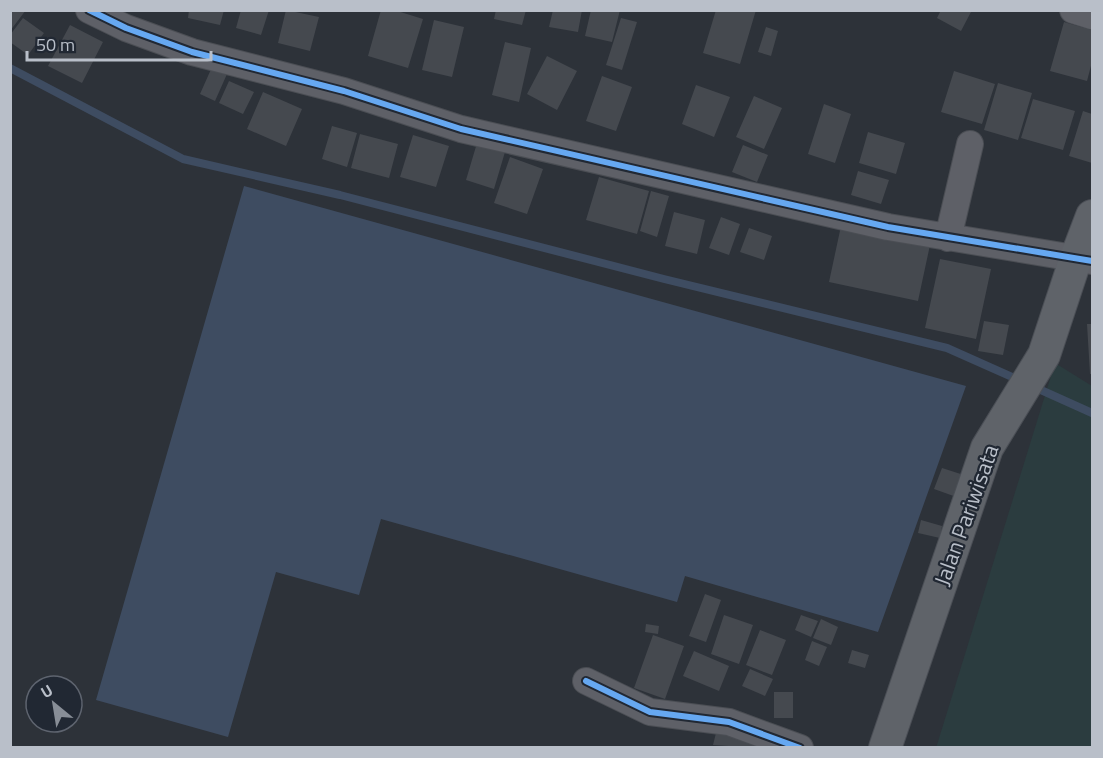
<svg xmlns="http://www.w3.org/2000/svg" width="1103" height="758" font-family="'Titillium Web',sans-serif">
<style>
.green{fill:#2b3c3f}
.water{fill:#3e4c61}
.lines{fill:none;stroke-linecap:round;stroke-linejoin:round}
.stream{stroke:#3e4c61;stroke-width:8}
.building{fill:#45494f}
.minor-casing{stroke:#4b4e54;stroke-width:28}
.major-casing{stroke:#4b4f56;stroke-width:34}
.minor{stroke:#5e6067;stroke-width:26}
.major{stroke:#5f6369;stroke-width:32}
.cycleway-casing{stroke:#212833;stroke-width:10}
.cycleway{stroke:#66a8f1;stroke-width:6}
.labels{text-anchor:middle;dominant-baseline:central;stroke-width:4.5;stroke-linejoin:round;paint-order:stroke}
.street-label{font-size:22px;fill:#b9bfc9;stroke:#212833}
</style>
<rect width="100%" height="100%" fill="#2d3239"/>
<path class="green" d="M1055,363L1092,386V747L936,748Z"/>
<path class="water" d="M244,186L966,386L878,632L685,576L677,602L381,519L359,595L276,572L228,737L96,700Z"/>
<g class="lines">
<path class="stream" d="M10,68L183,159L340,195L664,279L947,348L1021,381
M1032,386L1092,413"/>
</g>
<path class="building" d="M10,10H26L10,31Z
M189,10H224L220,25L188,18Z
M241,10H269L261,35L236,28Z
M286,10L319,17L310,51L278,43Z
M381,10H394L423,19L408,68L368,56Z
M496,10H526L522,25L494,19Z
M553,10H582L578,32L549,27Z
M591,10H620L612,42L585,36Z
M716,10H756L740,64L703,53Z
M941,10H972L961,31L937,18Z
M23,18L44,33L28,55L10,42V35Z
M621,18L637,22L622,70L606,65Z
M434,20L464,27L452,77L422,70Z
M1064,22L1092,30V62L1087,81L1050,71Z
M70,25L103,42L82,83L48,66Z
M766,27L778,31L771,56L758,52Z
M505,42L531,48L519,102L492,95Z
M547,56L577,71L557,110L527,94Z
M212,67L227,74L215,101L200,94Z
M954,71L995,84L982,124L941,112Z
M602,76L632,87L616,131L586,121Z
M229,81L254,92L243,114L219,103Z
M998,83L1032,93L1018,140L984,130Z
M696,85L730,97L714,137L682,124Z
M263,92L302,109L286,146L247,129Z
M754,96L782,108L764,149L736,137Z
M1033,99L1075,111L1063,150L1021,138Z
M824,104L851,114L835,163L808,154Z
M1083,111L1092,114V163L1069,156Z
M332,126L357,133L347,167L322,159Z
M868,132L905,143L896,174L859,163Z
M360,134L398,144L389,178L351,168Z
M413,135L449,146L436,187L400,177Z
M477,143L505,152L494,189L466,180Z
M743,145L768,155L757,182L732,172Z
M510,157L543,169L527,214L494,203Z
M858,171L889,180L881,204L851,195Z
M599,177L649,191L637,234L586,220Z
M651,191L669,196L657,237L640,231Z
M674,212L705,220L697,254L665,246Z
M721,217L740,224L729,255L709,248Z
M841,226L930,245L918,301L829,282Z
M749,228L772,236L764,260L740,252Z
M940,259L991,269L976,339L925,328Z
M984,321L1009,325L1003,355L978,351Z
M1087,324H1092V374H1090Z
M942,468L970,477L962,499L934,489Z
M921,520L942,526L940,538L918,533Z
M705,594L721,600L706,642L689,636Z
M724,615L753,625L739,664L711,654Z
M801,615L818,621L811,637L795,630Z
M821,619L838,627L831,645L813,638Z
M646,624L659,626L658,634L645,632Z
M760,630L786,640L772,675L746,665Z
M653,635L684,646L665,699L634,688Z
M812,641L827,647L819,666L805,660Z
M852,650L869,655L865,668L848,663Z
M694,651L729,666L719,691L683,676Z
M750,669L773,679L765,696L742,686Z
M774,692H793V718H774Z
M717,729L760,740L758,748L713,745Z"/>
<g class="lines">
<g class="minor-casing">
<path id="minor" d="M89,10L126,28L192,52L344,91L461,129L888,227L1092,261
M1073,10L1092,16
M948,238L970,144
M586,681L650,712L729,722L800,748"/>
</g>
<g class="major-casing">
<path id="major" d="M885,748L987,448L1044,355L1076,258L1092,216"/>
</g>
<use href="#minor" class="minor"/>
<use href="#major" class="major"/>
<g class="cycleway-casing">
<path id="cycleway" d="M89,10L126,28L192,52L344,91L461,129L888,227L1092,261
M586,681L650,712L729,722L800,748"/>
</g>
<use href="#cycleway" class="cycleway"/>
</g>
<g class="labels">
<g class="street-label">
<text transform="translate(966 515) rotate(-70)">Jalan Pariwisata</text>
</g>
</g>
<rect width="1103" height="758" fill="none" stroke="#b9bfc9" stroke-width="24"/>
<g transform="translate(54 704) rotate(330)"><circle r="28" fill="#212833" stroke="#5e646f" stroke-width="1.5"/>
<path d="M0-4.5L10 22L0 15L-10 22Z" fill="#888e97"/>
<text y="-9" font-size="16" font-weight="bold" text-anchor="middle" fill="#b9bfc9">U</text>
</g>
<path d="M27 51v9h184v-9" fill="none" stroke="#b9bfc9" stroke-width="3"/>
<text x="36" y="51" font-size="18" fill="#b9bfc9" stroke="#212833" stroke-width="4.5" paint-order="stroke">50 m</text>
</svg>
